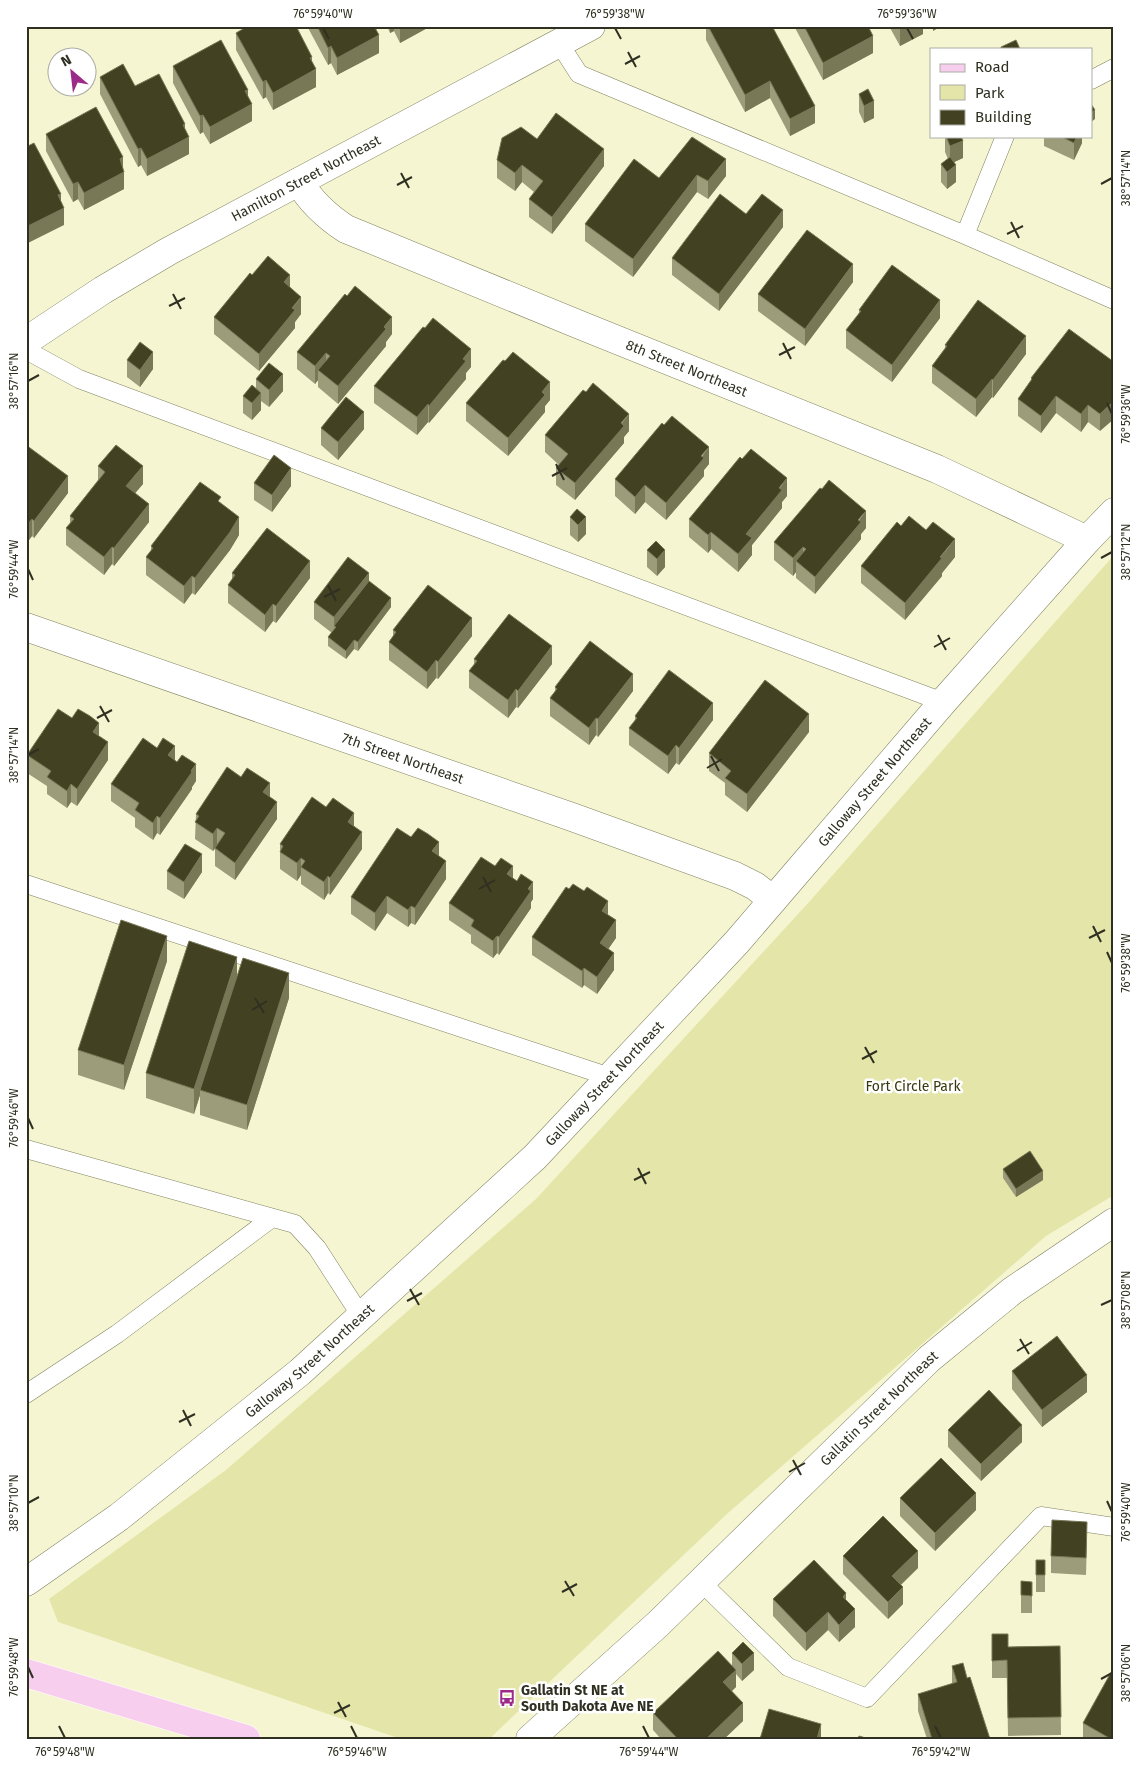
<svg xmlns="http://www.w3.org/2000/svg" width="1140" height="1765" font-family="'Fira Sans',sans-serif">
<style>
.green{fill:#e4e5a9}
.lines{fill:none;stroke-linecap:round;stroke-linejoin:round}
.service-casing{stroke:#818260;stroke-width:19}
.minor-casing{stroke:#818260;stroke-width:29}
.tertiary-casing{stroke:#818260;stroke-width:29}
.primary-casing{stroke:#fff;stroke-width:29}
.service{stroke:#fff;stroke-width:18}
.minor{stroke:#fff;stroke-width:28}
.tertiary{stroke:#fff;stroke-width:28}
.primary{stroke:#f8ceee;stroke-width:28}
.wall{fill:#9c9c7a}
.shaded-wall{fill:#787857}
.building{fill:#424223;stroke:#787857}
.ticks{fill:none;stroke:#2f3021;stroke-width:2}
.labels{text-anchor:middle;dominant-baseline:central;stroke-width:5;stroke-linejoin:round;paint-order:stroke}
.street-label{font-size:14px;fill:#2f3021;stroke:#fff}
.park-label{font-size:14px;fill:#39380f;stroke:#fff}
.poi-label{font-size:14px;font-weight:bold;fill:#2f3021;stroke:#fff;text-anchor:start}
.neatline{fill:none;stroke:#2f3021;stroke-width:2}
.ticks-label{font-size:12px;text-anchor:middle;fill:#2f3021}
</style>
<rect width="100%" height="100%" fill="#f5f6d1"/>
<path class="green" d="M1114,555V1195L1046,1236L728,1513L489,1739H401L58,1622L49,1599L226,1470L536,1199L810,901Z"/>
<g class="lines">
<g class="service-casing">
<path id="service" d="M559,43L579,74L965,235L1114,300
M1091,80L1114,68
M965,235L1005,136
M26,350L79,379L943,702
M26,884L610,1077
M26,1149L295,1224L317,1248L361,1316
M26,1394L117,1334L272,1218
M701,1582L788,1667L867,1698L1041,1516L1114,1527"/>
</g>
<g class="minor-casing">
<g id="minor">
<path id="s1" d="M299,182C311,202 326,216 346,229L580,325L937,469L1087,540"/>
<path id="s2" d="M26,341L103,290L169,251L591,26"/>
<path id="s3" d="M26,627L572,817L735,876L755,886L773,900"/>
<path id="s4" d="M26,1582L119,1517L300,1372L535,1157L737,942L943,702L1087,540L1114,512"/>
</g>
</g>
<g class="tertiary-casing">
<g id="tertiary">
<path id="s5" d="M530,1739L658,1624L929,1359L1012,1291L1114,1222"/>
</g>
</g>
<g class="primary-casing">
<path id="primary" d="M26,1673L246,1739"/>
</g>
<use href="#service" class="service"/>
<use href="#minor" class="minor"/>
<use href="#tertiary" class="tertiary"/>
<use href="#primary" class="primary"/>
</g>
<path class="wall" d="M307,26H376L379,53L337,75L331,63L328,65Z
M387,26H431L400,43L394,31L390,33Z
M706,26H772L815,123L790,136L770,98L745,112L706,40Z
M794,26H868L873,53L823,80Z
M889,26H923V34L900,46Z
M236,33L312,62L316,87L273,110L266,97L263,99L236,50Z
M173,66L248,97L252,121L210,144L203,132L200,134L173,83Z
M100,77L135,86L185,130L189,154L147,176L141,165L138,167L100,94Z
M859,94L874,118L864,123L859,112Z
M46,134L123,167L124,189L84,210L78,199L73,202L46,151Z
M945,136H961L963,158L954,162L956,182L947,189L941,182V164L948,159L945,152Z
M1044,136H1082V143L1074,160L1044,146Z
M692,137L726,176L708,199L697,192L633,277L585,241V224L659,178Z
M537,139L604,166L552,234L529,217V199L534,192L522,182L515,191L497,178V160Z
M746,214L783,227L719,311L672,275V258Z
M252,275L290,287L301,314L295,322V328L259,371L214,334V317Z
M853,282L805,346L758,311V294Z
M859,310L940,318L892,382L846,348V330L859,313Z
M392,334L386,342V346L338,404L318,387V380L315,384L297,369V352Z
M945,345L1026,354L993,398L992,397L976,417L932,383V366L945,348Z
M127,360L153,369L140,387L127,377Z
M1114,362L1100,431L1088,422L1081,432L1056,413L1041,433L1018,416V399L1031,380V378Z
M471,367L466,373V379L429,423L428,422L417,435L374,403V386Z
M256,379L283,391L269,407L261,401V410L252,420L243,413V396L256,388Z
M586,392L629,431L624,437V443L575,500L556,485V468L559,465L545,452V435Z
M550,400L545,406V412L508,456L466,421V403Z
M321,428L364,429L338,460L321,445Z
M26,445L68,493L34,538L32,536L26,544Z
M709,464L704,470V476L666,520L645,502L635,514L615,496V479Z
M98,466L143,484L135,493L149,522L114,566L112,564L104,575L66,545V528L70,523V516L98,480Z
M254,483L291,486L272,512L254,500Z
M787,496L782,502V508L752,545V555L738,572L711,549L708,553L689,537V519Z
M221,504L239,535L230,550L195,595L192,593L184,604L146,575V557L151,551V546Z
M577,509L586,534L578,542L570,535V517Z
M901,526L955,557L942,573V576L905,620L861,583V566Z
M866,528L861,534V539L815,594L796,578V572L793,576L774,560V542Z
M656,541L665,567L657,576L647,567V550Z
M232,573L310,578L276,623L273,621L265,632L228,603V585L232,580Z
M369,581L391,607L358,651L354,649L346,659L328,646V637L332,633L314,619V602Z
M393,630L472,636L438,679L436,678L427,689L389,660V642L393,636Z
M474,659L552,664L518,708L516,707L508,718L469,688V671L474,664Z
M555,687L633,691L598,737L596,735L589,745L550,716V698L555,691Z
M635,716L713,720L679,765L676,763L668,774L629,745V728L635,720Z
M809,732L747,812L725,795V783L709,771V753Z
M99,736L108,760L77,806L71,802L67,808L47,794V786L27,773V755Z
M175,760L196,781L192,787V789L160,835L157,833L153,840L135,827V818L111,801V784Z
M270,797L277,819L235,880L215,866V849L213,851L195,839L196,814Z
M354,826L362,849L330,895L328,893L324,900L301,884V875L297,881L280,869V844Z
M439,856L446,879L415,925L411,923L408,927L387,913L375,931L351,914V897Z
M167,871L202,872L184,899L167,889Z
M513,878L533,899L531,902V908L499,955L497,953L493,958L471,943V935L449,920V903Z
M608,915L616,938L608,949L614,970L597,994L584,985L582,988L532,955V937Z
M167,961L124,1090L78,1075V1050Z
M237,976L289,998L247,1130L200,1115V1095L194,1114L146,1098V1073Z
M1003,1169L1043,1180L1016,1197L1003,1178Z
M1114,1302V1325H1112V1307Z
M1114,1331V1355L1112,1354V1337Z
M1012,1371L1087,1392L1042,1427L1012,1389Z
M948,1430L1022,1442L981,1481L948,1447Z
M900,1498L976,1510L935,1551L900,1516Z
M1087,1539L1086,1575L1051,1573V1556Z
M843,1556L918,1568L901,1585L903,1604L888,1619L843,1574Z
M1036,1560H1045V1592H1036Z
M1021,1581L1032,1582V1613H1021Z
M773,1599L846,1600L855,1627L839,1642L828,1630L806,1651L773,1616Z
M992,1634L1008,1647L1060,1646L1061,1735L1008,1736L1007,1678H992Z
M732,1653L754,1670L742,1681L736,1674V1687L732,1691L743,1721L724,1739H661L653,1730V1713L732,1666Z
M952,1666L967,1678L990,1739H927L918,1711V1694L952,1684Z
M1083,1723L1114,1739H1083Z"/>
<path class="shaded-wall" d="M373,26H376V37L379,35V53L337,75V58Z
M390,26H394V31L390,33Z
M400,26H431L400,43Z
M904,26H923V34L900,46V28Z
M933,26H942L933,31Z
M873,36V53L823,80V63Z
M331,46V63L328,65V48Z
M312,57V72L316,69V87L273,110V93Z
M266,80V97L263,99V82Z
M770,81V98L745,112V95Z
M248,90V106L252,104V121L210,144V127L245,91Z
M874,101V118L864,123V106Z
M815,106V123L790,136V119Z
M1095,110V119L1091,122V113Z
M203,115V132L200,134V116Z
M185,124V139L189,137V154L147,176V159L183,125Z
M1077,136H1082V143L1074,160V143Z
M963,141V158L950,164V146Z
M141,148V165L138,167V149Z
M604,149V166L552,234V217Z
M123,157V172H124V189L84,210V193L120,159Z
M726,159V176L708,199V181Z
M522,165V182L515,191V173Z
M956,165V182L947,189V172Z
M697,175V192L633,277V259Z
M78,182V199L73,202V184Z
M61,194V209L64,208V225L26,244V227L58,195Z
M783,210V227L719,311V294Z
M853,264V282L805,346V329Z
M290,275V292L284,282Z
M301,297V314L295,322V328L259,371V354Z
M940,300V318L892,382V365Z
M392,317V334L386,342V346L338,404V386Z
M1026,336V354L993,398V380Z
M471,349V367L466,373V379L429,423V406L463,359Z
M153,352V369L140,387V370Z
M326,353V370H318V380L315,384V366Z
M283,374V391L269,407V390Z
M992,379V397L976,417V399Z
M550,382V400L545,406V412L508,456V438L542,392Z
M261,393V410L252,420V403Z
M1056,396V413L1041,433V416Z
M1114,401V419L1100,431V414Z
M428,404V422L417,435V417Z
M1088,405V422L1081,432V414Z
M364,412V429L338,460V442Z
M629,414V431L624,437V443L575,500V483Z
M709,447V464L704,470V476L666,520V503Z
M143,466V484L126,504V486Z
M291,468V486L272,512V495Z
M68,476V493L34,538V521Z
M787,478V496L782,502V508L752,545V555L738,572V554L746,534Z
M645,485V502L635,514V497Z
M149,504V522L114,566V548Z
M866,511V528L861,534V539L815,594V577Z
M239,517V535L230,550L195,595V578Z
M586,517V534L578,542V525Z
M32,519V536L26,544V526Z
M711,532V549L708,553V535Z
M955,539V557L942,573V576L905,620V603Z
M112,547V564L104,575V557Z
M803,547V564L796,561V572L793,576V558Z
M665,550V567L657,576V559Z
M310,561V578L276,623V606Z
M369,573V590L336,627L334,626V635V617Z
M192,576V593L184,604V586Z
M391,598V607L358,651V642Z
M273,604V621L265,632V615Z
M472,618V636L438,679V662Z
M354,640V649L346,659V651Z
M552,646V664L518,708V691Z
M436,660V678L427,689V672Z
M633,674V691L598,737V719Z
M516,689V707L508,718V700Z
M713,703V720L679,765V748Z
M809,714V732L747,812V794Z
M596,718V735L589,745V728Z
M99,723V741L93,732Z
M108,742V760L77,806V789Z
M676,745V763L668,774V756Z
M175,746V764L168,755Z
M196,764V781L192,787V789L160,835V818Z
M270,783V801L263,792Z
M71,784V802L67,808V791Z
M277,802V819L235,880V863Z
M354,813V830L348,822Z
M157,816V833L153,840V823Z
M217,828V845L213,851V834Z
M362,832V849L330,895V878Z
M439,842V860L432,851Z
M202,854V872L184,899V882Z
M301,858V875L297,881V863Z
M446,861V879L415,925V908Z
M513,866V883L507,874Z
M328,876V893L324,900V882Z
M533,882V899L531,902V908L499,955V937Z
M387,896V913L375,931V913Z
M608,901V918L602,911Z
M411,906V923L408,927V910Z
M616,920V938L600,961V943Z
M167,936V961L124,1090V1065Z
M497,936V953L493,958V941Z
M614,953V970L597,994V977Z
M237,957V982L200,1090V1095L194,1114V1089Z
M584,968V985L582,988V971Z
M289,973V998L247,1130V1105Z
M1043,1171V1180L1016,1197V1189Z
M1087,1375V1392L1042,1427V1410Z
M1022,1425V1442L981,1481V1464Z
M976,1493V1510L935,1551V1533Z
M918,1551V1568L892,1593V1576Z
M903,1587V1604L888,1619V1602Z
M846,1593V1611L843,1597Z
M855,1609V1627L839,1642V1625Z
M828,1612V1630L806,1651V1633Z
M754,1653V1670L742,1681V1664Z
M736,1670V1687L723,1699V1682Z
M743,1703V1721L724,1739H706Z
M821,1724V1739H817Z"/>
<path class="building" d="M248,26H296L312,57L310,58L316,69L273,93L266,80L263,82L236,33Z
M317,26H374L379,35L337,58L331,46L328,48Z
M708,26H772L815,106L790,119L770,81L745,95Z
M804,26H868L873,36L823,63Z
M221,40L248,90L245,91L252,104L210,127L203,115L200,116L173,66Z
M1016,40L1020,49H1001V47Z
M123,64L135,86L159,74L185,124L183,125L189,137L147,159L141,148L138,149L100,77Z
M868,89L874,101L864,106L859,94Z
M1091,104L1095,110L1091,113Z
M96,107L123,157L120,159L124,172L84,193L78,182L73,184L46,134Z
M556,113L604,149L552,217L529,199L543,181L522,165L515,173L497,160L502,138L521,127L537,139Z
M946,136H961L963,141L950,146Z
M1060,136H1077L1074,143Z
M692,137L726,159L708,181L697,175L633,259L585,224L634,159L659,178Z
M34,143L61,194L58,195L64,208L26,227V147Z
M950,157L956,165L947,172L941,164Z
M720,194L746,214L762,194L783,210L719,294L672,258Z
M807,230L853,264L805,329L758,294Z
M268,256L290,275L284,282L301,297L292,308L295,310L259,354L214,317L250,273L252,275Z
M892,265L940,300L892,365L846,330L861,311L859,310Z
M355,286L392,317L384,327L386,329L338,386L318,370L330,356L326,353L315,366L297,352L345,294L347,296Z
M978,300L1026,336L993,380L992,379L976,399L932,366L947,346L945,345Z
M433,318L471,349L463,359L466,361L429,406L428,404L417,417L374,386L423,327L425,328Z
M1069,329L1114,362V370L1113,372L1114,373V401L1100,414L1088,405L1081,414L1056,396L1041,416L1018,399L1032,379L1031,378Z
M140,342L153,352L140,370L127,360Z
M513,352L550,382L542,392L545,395L508,438L466,403L503,360L505,361Z
M269,363L283,374L269,390L256,379Z
M593,383L629,414L621,423L624,426L575,483L556,468L568,454L545,435L583,390L586,392Z
M252,385L261,393L252,403L243,396Z
M346,397L364,412L338,442L321,428Z
M672,416L709,447L701,456L704,458L666,503L645,485L635,497L615,479L662,423L664,425Z
M26,445L68,476L34,521L32,519L26,526Z
M116,445L143,466L126,486L149,504L114,548L112,547L104,557L66,528L74,519L70,516L105,472L98,466Z
M751,449L787,478L779,488L782,490L746,534L752,538L738,554L711,532L708,535L689,519L740,457L742,459Z
M274,455L291,468L272,495L254,483Z
M829,480L866,511L858,520L861,522L815,577L796,561L806,549L803,547L793,558L774,542L820,488L822,489Z
M200,482L221,497L218,501L239,517L230,532L195,578L192,576L184,586L146,557L153,548L151,546Z
M577,509L586,517L578,525L570,517Z
M909,516L926,530L933,522L955,539L940,557L942,558L905,603L861,566L897,522L901,526Z
M267,528L310,561L276,606L273,604L265,615L228,585L235,575L232,573Z
M656,541L665,550L657,559L647,550Z
M348,557L369,573L334,617L314,602Z
M369,581L391,598L358,642L354,640L346,651L328,637L336,627L334,626Z
M428,585L472,618L438,662L436,660L427,672L389,642L396,632L393,630Z
M509,614L552,646L518,691L516,689L508,700L469,671L477,661L474,659Z
M590,641L633,674L598,719L596,718L589,728L550,698L557,689L555,687Z
M669,670L713,703L679,748L676,745L668,756L629,728L637,718L635,716Z
M765,680L809,714L747,794L725,778L731,771L709,753Z
M58,709L72,718L78,709L90,716L99,723L93,732L108,742L77,789L71,784L67,791L47,777L51,771L27,755Z
M143,738L157,748L163,738L175,746L168,755L177,762L182,755L196,764L191,771L192,772L160,818L157,816L153,823L135,810L139,803L111,784Z
M227,767L241,777L247,768L270,783L263,792L277,802L235,863L215,848L225,833L217,828L213,834L195,822L199,816L196,814Z
M312,797L326,807L333,798L354,813L348,822L362,832L330,878L328,876L324,882L301,867L305,861L301,858L297,863L280,852L283,846L280,844Z
M397,828L411,837L418,828L428,834L439,842L432,851L446,861L415,908L411,906L408,910L387,896L375,913L351,897Z
M185,844L202,854L184,882L167,871Z
M481,857L495,866L501,858L513,866L507,874L517,881L521,874L533,882L528,889L531,891L499,937L497,936L493,941L471,926L474,920L449,903Z
M573,884L584,891L587,887L608,901L602,911L616,920L600,943L614,953L597,977L584,968L582,971L532,937L566,887L569,889Z
M121,920L167,936L124,1065L78,1050Z
M189,941L237,957L194,1089L146,1073Z
M243,958L289,973L247,1105L200,1090Z
M1030,1151L1043,1171L1016,1189L1003,1169Z
M1057,1336L1087,1375L1042,1410L1012,1371Z
M989,1390L1022,1425L981,1464L948,1430Z
M941,1458L976,1493L935,1533L900,1498Z
M883,1516L918,1551L892,1576L903,1587L888,1602L843,1556Z
M1052,1520L1087,1522L1086,1558L1051,1556Z
M814,1560L846,1593L843,1597L855,1609L839,1625L828,1612L806,1633L773,1599Z
M1036,1560H1045V1575H1036Z
M1021,1581L1032,1582V1596L1021,1595Z
M992,1634H1008V1647L1060,1646L1061,1717L1008,1718L1007,1660L992,1661Z
M743,1642L754,1653L742,1664L732,1653Z
M718,1651L736,1670L723,1682L743,1703L706,1739H678L653,1713Z
M963,1663L967,1678L970,1677L990,1739H932L918,1694L957,1682L952,1666Z
M1114,1667V1739H1111L1083,1723Z
M769,1709L821,1724L817,1739H760Z
M859,1736L869,1739H858Z"/>
<path class="ticks" d="M323,28L329,39M615,28L621,39M907,28L913,39M628,52L636,67M625,64L640,56M401,173L409,188M1101,184L1112,178M397,185L412,177M1011,222L1019,238M1007,234L1023,226M173,294L181,309M169,306L185,298M783,343L791,359M779,355L795,347M28,381L39,375M1107,403L1112,414M556,464L564,480M552,476L567,468M1101,558L1112,552M28,569L33,580M328,585L336,601M324,597L340,589M938,635L946,650M934,647L950,638M100,706L109,722M97,718L112,710M28,755L39,749M711,756L719,771M707,768L722,759M483,877L491,892M479,889L495,880M1093,926L1101,942M1089,938L1105,930M1107,952L1112,963M255,998L264,1013M252,1010L267,1001M865,1047L874,1063M862,1059L877,1051M28,1118L33,1129M638,1168L646,1184M634,1180L650,1172M410,1289L419,1305M407,1301L422,1293M1101,1305L1112,1300M1020,1339L1029,1354M1017,1351L1032,1342M183,1410L191,1426M179,1422L195,1414M793,1460L801,1475M789,1472L805,1463M1107,1501L1112,1512M28,1503L39,1497M565,1581L574,1596M562,1592L577,1584M28,1667L33,1678M1101,1679L1112,1673M338,1702L346,1717M334,1713L350,1705M59,1726L65,1738M351,1726L357,1738M643,1726L649,1738M935,1726L941,1738"/>
<defs>
<g id="bus-bare" transform="scale(1.35)"><path d="M-5-6H5V4H4V6H2V4H-2V6H-4V4H-5ZM-3.5-4V0h7V-4ZM-3.5 1.2v1.5H-2V1.2ZM2 1.2v1.5H3.5V1.2Z" fill="#9b2a88" stroke="#fff" stroke-width="2.5" paint-order="stroke"/></g>
</defs>
<g fill-rule="evenodd">
<use href="#bus-bare" x="507" y="1698"/>
</g>
<g class="labels">
<g class="street-label">
<text stroke="none"><textPath href="#s2" startOffset="324">Hamilton Street Northeast</textPath></text>
<text stroke="none"><textPath href="#s1" startOffset="435">8th Street Northeast</textPath></text>
<text stroke="none"><textPath href="#s3" startOffset="399">7th Street Northeast</textPath></text>
<text stroke="none"><textPath href="#s4" startOffset="1170">Galloway Street Northeast</textPath></text>
<text stroke="none"><textPath href="#s4" startOffset="765">Galloway Street Northeast</textPath></text>
<text stroke="none"><textPath href="#s4" startOffset="360">Galloway Street Northeast</textPath></text>
<text stroke="none"><textPath href="#s5" startOffset="481">Gallatin Street Northeast</textPath></text>
</g>
<g class="park-label">
<text x="913" y="1086">Fort Circle Park</text>
</g>
<g class="poi-label">
<text x="521" y="1690">Gallatin St NE at<tspan x="521" dy="16">South Dakota Ave NE</tspan></text>
</g>
</g>
<rect width="1140" height="1765" fill="none" stroke="#ffffff" stroke-width="55"/>
<rect x="930" y="48" width="162" height="90" fill="#ffffff" stroke="#acaca6"/>
<rect x="940" y="64" width="25" height="8" fill="#f8ceee" stroke="#acaca6"/>
<text x="975" y="72" font-size="15" fill="#2f3021">Road</text>
<rect x="940" y="85" width="25" height="15" fill="#e4e5a9" stroke="#acaca6"/>
<text x="975" y="98" font-size="15" fill="#2f3021">Park</text>
<rect x="940" y="110" width="25" height="15" fill="#424223" stroke="#acaca6"/>
<text x="975" y="122" font-size="15" fill="#2f3021">Building</text>
<g transform="translate(72 72) rotate(332)"><circle r="24" fill="#ffffff" stroke="#acaca6"/>
<path d="M0-4L9 19L0 12L-9 19Z" fill="#9b2a88"/>
<text y="-8" font-size="14" font-weight="bold" text-anchor="middle" fill="#2f3021">N</text>
</g>
<rect x="28" y="28" width="1084" height="1710" class="neatline"/>
<g class="ticks-label">
<text x="323" y="18">76°59'40"W</text>
<text x="615" y="18">76°59'38"W</text>
<text x="907" y="18">76°59'36"W</text>
<text transform="translate(1126 178) rotate(-90)" y="4">38°57'14"N</text>
<text transform="translate(14 381) rotate(-90)" y="4">38°57'16"N</text>
<text transform="translate(1126 414) rotate(-90)" y="4">76°59'36"W</text>
<text transform="translate(1126 552) rotate(-90)" y="4">38°57'12"N</text>
<text transform="translate(14 569) rotate(-90)" y="4">76°59'44"W</text>
<text transform="translate(14 755) rotate(-90)" y="4">38°57'14"N</text>
<text transform="translate(1126 963) rotate(-90)" y="4">76°59'38"W</text>
<text transform="translate(14 1118) rotate(-90)" y="4">76°59'46"W</text>
<text transform="translate(1126 1300) rotate(-90)" y="4">38°57'08"N</text>
<text transform="translate(14 1503) rotate(-90)" y="4">38°57'10"N</text>
<text transform="translate(1126 1512) rotate(-90)" y="4">76°59'40"W</text>
<text transform="translate(14 1667) rotate(-90)" y="4">76°59'48"W</text>
<text transform="translate(1126 1673) rotate(-90)" y="4">38°57'06"N</text>
<text x="65" y="1756">76°59'48"W</text>
<text x="357" y="1756">76°59'46"W</text>
<text x="649" y="1756">76°59'44"W</text>
<text x="941" y="1756">76°59'42"W</text>
</g>
</svg>
